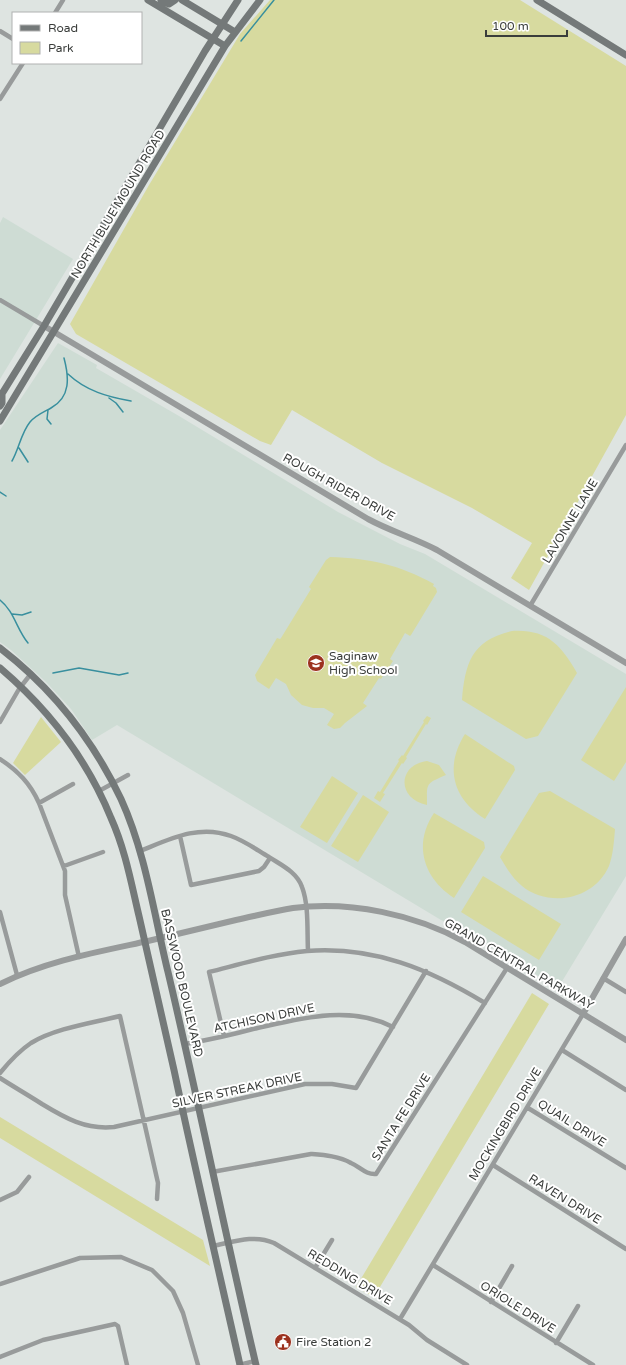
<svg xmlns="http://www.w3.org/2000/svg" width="626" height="1365" font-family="'Varela Round',sans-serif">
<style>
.built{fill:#cedcd4}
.green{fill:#d7da9f}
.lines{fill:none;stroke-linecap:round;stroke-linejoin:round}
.stream{stroke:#388f9e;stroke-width:1.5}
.minor{stroke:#989b9b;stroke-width:4.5}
.tertiary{stroke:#989b9b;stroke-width:6}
.secondary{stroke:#747979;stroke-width:7}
.labels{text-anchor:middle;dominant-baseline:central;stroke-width:4;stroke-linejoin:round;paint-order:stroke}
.street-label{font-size:12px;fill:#3a3d3b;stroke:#fff}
.poi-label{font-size:12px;fill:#3a3d3b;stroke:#fff;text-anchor:start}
</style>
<rect width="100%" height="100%" fill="#dee4e1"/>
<path class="built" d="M3,217L73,259L0,379V223Z
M58,343L97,365L96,368L179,416L338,512L400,544L425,554L626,674V876L558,988L466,932L441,920L117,725L92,740L71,709L46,682L11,650L0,642V430Z"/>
<path class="green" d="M270,0H520L626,66V415L529,590L511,578L532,543L472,508L382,463L292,410L271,445L260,441L76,334L70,324L149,185L240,34Z
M330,557C369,558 400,565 434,584L433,586L436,588L437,592L411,635L410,636L405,633L390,659L393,661L381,679L379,678L363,703L367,706L345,723L340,728L334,729L327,725L334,714L324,708H313L302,705L291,695L286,684L276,678L269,689L257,681L255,675L277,638L280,639L281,638L311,589L309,587L326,560Z
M512,631C547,629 561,645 577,673L538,736L526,739L462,700C465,663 472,640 512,631Z
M626,687V762L614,781L581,760Z
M427,716L431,718L427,725L426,724L406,757L407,758L403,764L402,763L383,793L385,794L380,802L374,798L378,791L380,792L399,761L398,760L402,755L403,756L424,722L423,721Z
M41,717L61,742L25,775L13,763Z
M465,734L514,766L515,770L485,819C453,799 444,767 465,734Z
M427,761L439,765L446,775C425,784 427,783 427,805C397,799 397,765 427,761Z
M332,776L358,793L327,843L300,827Z
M550,791L615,829C614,842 613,855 609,866C594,900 549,908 522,886C512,878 506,867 500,857L539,793Z
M363,795L389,812L358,862L331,846Z
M434,813L484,842L485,848L454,898C423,878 413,844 434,813Z
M483,876L561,924L539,960L461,912Z
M532,993L549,1004L374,1297L356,1287Z
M0,1117L203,1240L210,1266L0,1138Z"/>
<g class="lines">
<path class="stream" d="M241,41L274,0
M68,374C86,391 108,397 131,401
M109,398L116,403L123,412
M48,410L47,419L51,424
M19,448L28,462
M12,461C19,449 21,433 30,422C36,415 44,412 51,408C71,397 69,377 64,358
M0,492L6,496
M0,600C14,611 17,630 28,643
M12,614L22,615L31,612
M53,673L79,668L119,675L128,673"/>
<path class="minor" d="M55,13L63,0
M0,31L13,39
M0,99L23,63
M0,300L44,326
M530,606L626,445
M0,722L19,689L30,675
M0,759C18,771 30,783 39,803L65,871V895L79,957
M99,791L128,775
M39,803L73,784
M180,836L191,885L259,871L264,867L270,858
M140,851C170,839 199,824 231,836C245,841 257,850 269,857C281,865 297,872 302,887C309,905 307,932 308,951
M64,866L103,852
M0,912L17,975
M603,978L626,992
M224,1036L209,972C241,964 274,954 307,951C374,946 429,969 485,1003
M185,1044C208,1040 231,1035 253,1029C298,1019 349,1004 393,1027
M562,1050L626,1090
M0,1073C9,1062 19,1051 31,1043C56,1028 92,1023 120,1016L158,1183L157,1199
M0,1078C14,1087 28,1095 42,1104C65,1118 86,1130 114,1127L305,1084H332L356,1088L426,971
M528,1108L626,1168
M493,1165L626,1249
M212,1172L311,1154C324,1155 339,1156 351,1163C360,1167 366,1175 376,1174L507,968
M0,1200L17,1192L29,1177
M213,1246C233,1242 254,1234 274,1243L409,1325L427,1340L467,1365
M433,1265L593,1365
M315,1268L332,1240
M0,1284L80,1258L121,1257L152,1270L173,1291L183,1313L198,1365
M491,1302L512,1266
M400,1319L583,1014
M556,1343L578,1306
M0,1357L43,1340L115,1324L118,1326L127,1365
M239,1365L255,1361"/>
<path class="tertiary" d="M44,326L368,519C390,531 414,538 437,550L626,663
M0,984C46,961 97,952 148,941C177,934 207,927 236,920C255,916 274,911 293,908C351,901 414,914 465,942L626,1040
M583,1014L626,939"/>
<path class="secondary" d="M148,0L225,46
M161,0L169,4L175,0
M182,0L235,32
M537,0L626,55
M0,397L44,326L205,51L238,0
M0,406L2,403V393
M0,421L225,46L260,0
M0,648C52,688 93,740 121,799C146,854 154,915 168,972C199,1103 225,1234 256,1365
M0,668C48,709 87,759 111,818C125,849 131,882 139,916C151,967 162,1019 174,1070C195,1169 218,1267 240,1365"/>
</g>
<defs>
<g id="school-disc" transform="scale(0.9)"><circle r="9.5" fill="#9c321f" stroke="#fff"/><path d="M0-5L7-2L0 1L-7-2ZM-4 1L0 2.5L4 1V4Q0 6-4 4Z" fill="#fff"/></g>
<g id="civic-disc" transform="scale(0.9)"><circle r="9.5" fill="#9c321f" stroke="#fff"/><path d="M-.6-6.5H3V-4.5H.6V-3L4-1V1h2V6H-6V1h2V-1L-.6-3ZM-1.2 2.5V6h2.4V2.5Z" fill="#fff"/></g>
</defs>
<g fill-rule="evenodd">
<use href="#school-disc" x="316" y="663"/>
<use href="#civic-disc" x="283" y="1342"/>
</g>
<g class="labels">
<g class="street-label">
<text transform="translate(118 204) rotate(-59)">NORTH BLUE MOUND ROAD</text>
<text transform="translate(339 487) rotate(29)">ROUGH RIDER DRIVE</text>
<text transform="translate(570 521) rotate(-59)">LAVONNE LANE</text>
<text transform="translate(519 964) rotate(30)">GRAND CENTRAL PARKWAY</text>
<text transform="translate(182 983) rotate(77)">BASSWOOD BOULEVARD</text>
<text transform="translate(264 1018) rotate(-12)">ATCHISON DRIVE</text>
<text transform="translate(237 1090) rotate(-12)">SILVER STREAK DRIVE</text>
<text transform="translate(401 1117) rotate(-58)">SANTA FE DRIVE</text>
<text transform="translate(572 1123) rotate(32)">QUAIL DRIVE</text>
<text transform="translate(505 1124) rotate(-59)">MOCKINGBIRD DRIVE</text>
<text transform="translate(565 1199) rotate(32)">RAVEN DRIVE</text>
<text transform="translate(350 1277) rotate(31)">REDDING DRIVE</text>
<text transform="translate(518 1307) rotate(32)">ORIOLE DRIVE</text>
</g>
<g class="poi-label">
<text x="329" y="656">Saginaw<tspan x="329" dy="14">High School</tspan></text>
<text x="296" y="1342">Fire Station 2</text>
</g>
</g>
<rect x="12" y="12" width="130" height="52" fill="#ffffff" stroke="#b0b1b1"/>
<rect x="20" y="25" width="20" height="6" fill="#747979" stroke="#b0b1b1"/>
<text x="48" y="32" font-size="12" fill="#3a3d3b">Road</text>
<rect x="20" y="42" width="20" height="12" fill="#d7da9f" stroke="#b0b1b1"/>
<text x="48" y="52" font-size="12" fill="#3a3d3b">Park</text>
<path d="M486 30v6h81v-6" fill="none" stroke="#3a3d3b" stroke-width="2"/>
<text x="492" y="30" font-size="12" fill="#3a3d3b" stroke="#ffffff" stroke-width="3" paint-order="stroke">100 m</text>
</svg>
